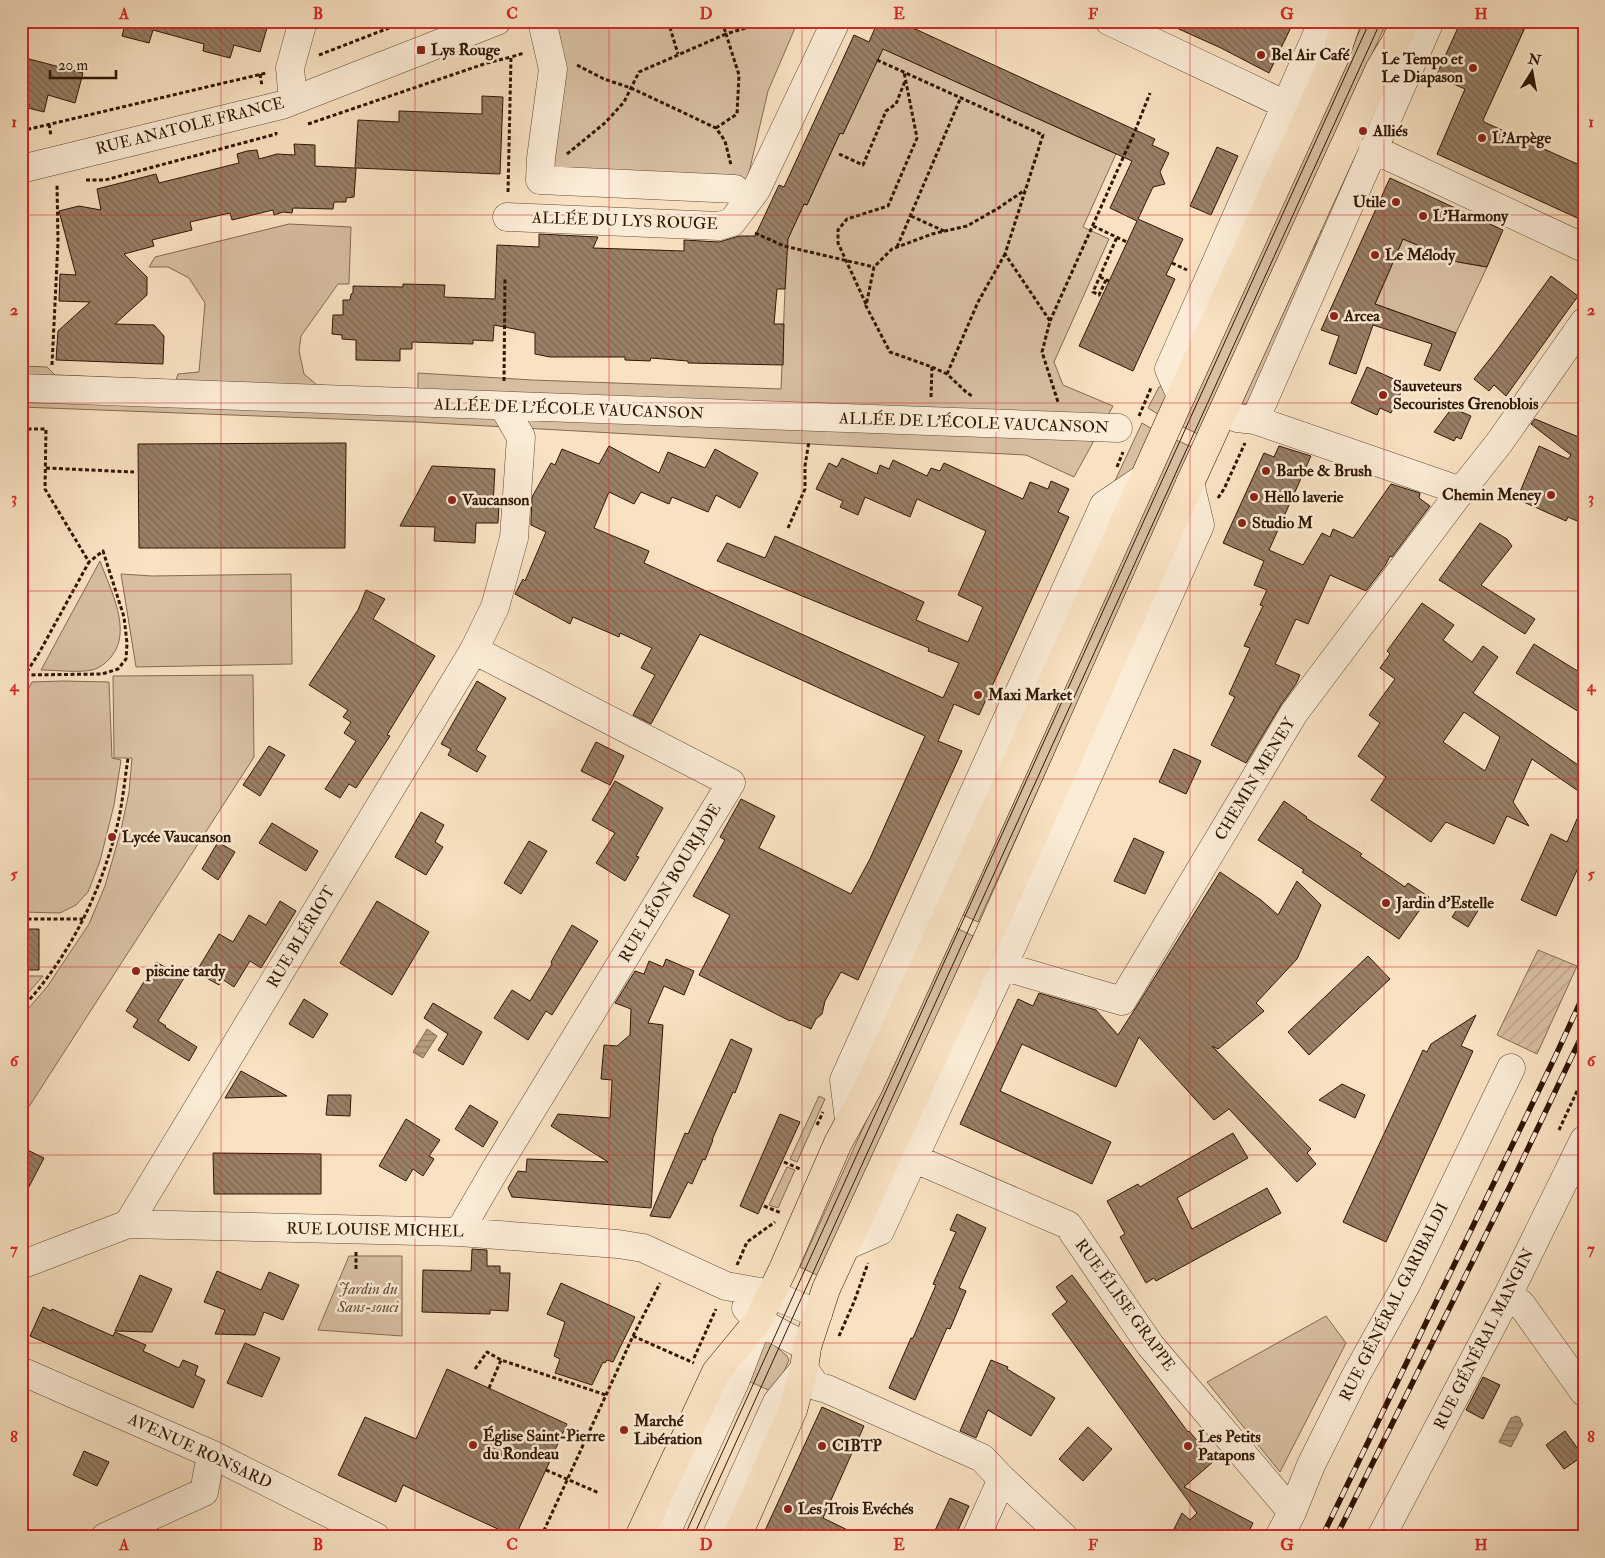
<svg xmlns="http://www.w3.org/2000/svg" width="1605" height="1558" font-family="'IM FELL Double Pica',serif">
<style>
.green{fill:#d7bfa2;stroke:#846a53}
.garden{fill:url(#garden-furrows);stroke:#846a53}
.water{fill:url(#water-rules);stroke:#80674f}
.building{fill:url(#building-back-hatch);stroke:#301604;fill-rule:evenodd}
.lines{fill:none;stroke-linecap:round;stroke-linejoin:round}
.minor-casing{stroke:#624934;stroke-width:29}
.major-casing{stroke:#301604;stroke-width:29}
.path{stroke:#301604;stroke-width:3;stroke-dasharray:4 2.5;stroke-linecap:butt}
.minor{stroke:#fbecd7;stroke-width:28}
.major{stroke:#f9e2c2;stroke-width:28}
.tram{stroke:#301604;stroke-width:1}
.rail-casing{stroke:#301604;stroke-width:5.5}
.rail{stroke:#fbecd7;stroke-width:4;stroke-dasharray:11;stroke-linecap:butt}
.grid{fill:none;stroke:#d62828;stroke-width:1;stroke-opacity:0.55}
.poi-dot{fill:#8f2418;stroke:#fbecd7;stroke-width:2}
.labels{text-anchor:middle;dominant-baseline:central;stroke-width:5;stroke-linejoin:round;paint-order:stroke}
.poi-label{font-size:16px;font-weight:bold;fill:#301604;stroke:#fbecd7;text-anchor:start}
.street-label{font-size:16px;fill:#301604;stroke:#fbecd7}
.park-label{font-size:16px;font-style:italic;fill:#624933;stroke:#fbecd7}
.neatline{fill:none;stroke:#d62828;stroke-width:2}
.grid-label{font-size:16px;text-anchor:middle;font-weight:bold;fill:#d62828}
</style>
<defs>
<pattern id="garden-furrows" width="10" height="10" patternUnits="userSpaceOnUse" patternTransform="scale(1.25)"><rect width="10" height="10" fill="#d7bfa2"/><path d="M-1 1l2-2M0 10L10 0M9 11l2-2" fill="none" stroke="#b9a38a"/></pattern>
<pattern id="water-rules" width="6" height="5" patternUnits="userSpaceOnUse" patternTransform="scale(1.25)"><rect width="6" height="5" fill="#b59d81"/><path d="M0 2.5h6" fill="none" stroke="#947f67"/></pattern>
<pattern id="building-back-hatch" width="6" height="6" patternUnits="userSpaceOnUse" patternTransform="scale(1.25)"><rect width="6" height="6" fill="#998067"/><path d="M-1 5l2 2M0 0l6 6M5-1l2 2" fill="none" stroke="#7d6853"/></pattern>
</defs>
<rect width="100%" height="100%" fill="#f9e2c2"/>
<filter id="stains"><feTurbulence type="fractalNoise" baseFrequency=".004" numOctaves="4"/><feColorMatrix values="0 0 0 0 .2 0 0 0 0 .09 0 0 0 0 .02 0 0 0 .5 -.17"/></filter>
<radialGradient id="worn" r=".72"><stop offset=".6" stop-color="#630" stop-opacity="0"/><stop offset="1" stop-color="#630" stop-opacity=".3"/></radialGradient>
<path class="green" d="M562,21H798L768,91L747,181L554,168L561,61L555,24Z
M1364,21H1387L1200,435L1181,426Z
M882,48L1116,154L1083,227L1109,239L1054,362L1063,385L1113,406L1074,477L1026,455L809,444L416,422L21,407V366L47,367L55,375L176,380L178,374L199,372L205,303L189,278L168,267H149L155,257L289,224L351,227L349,284H338L301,336L299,351L304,374L317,385L418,390V373L532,380L781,389L787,240L804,204L807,205L840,133L843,134Z
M1316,228L1327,235L1317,242L1263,384L1250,402L1234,407Z
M1403,239L1458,262L1487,267L1456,333L1375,304Z
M1162,386L1167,388L1164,418L1148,408L1159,387Z
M1142,423L1157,432L1140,466L1113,485Z
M1174,439L1194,448L978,922L959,913Z
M100,561C110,589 133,631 111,657C106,663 100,668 92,670C77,673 57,670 41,670Z
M121,574L152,576L291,574L292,664L136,667Z
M253,675L254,757L21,1119V1017L47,987L89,924L105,886L121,830L129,792L132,758H114L113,676Z
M63,681L109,682L112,758L121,760L114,805L100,861L88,892L76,905L60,913L21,912V703L32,682Z
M954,927L973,936L819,1276L800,1267Z
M21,976H43L21,1001Z
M819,1096L825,1099L797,1162L790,1159Z
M787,1167L795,1170L778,1208L769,1205Z
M349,1256H402V1336L318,1330Z
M1326,1316L1346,1343L1280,1472L1207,1382Z
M767,1339L787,1356L789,1360L775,1393L744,1379L760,1343Z"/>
<path class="garden" d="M1538,950L1577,966L1537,1054L1497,1035Z"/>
<path class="water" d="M427,1029L437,1036L423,1058L413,1052Z
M1517,1416L1520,1418L1521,1422L1523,1424L1511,1447L1499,1442L1511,1418Z"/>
<path class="building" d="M126,21H269L260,52L234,45L230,58L203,51L204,44L153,30L149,43L122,36Z
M878,21H916L913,28L1155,139L1152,145L1169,153L1160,172L1165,184L1153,187L1138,219L1183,239L1166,275L1175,279L1133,371L1079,346L1137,221L1110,208L1132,161L883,49L843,134L840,133L807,205L804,204L788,239L785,289H777L774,324H784L783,365L688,363V361L651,358L650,361L625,360V357H550L535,354V333L494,325L493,341L473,340V344L412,342V349H400V361L356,360V340L342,339V335L332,334L333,315H343V300H350L351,294L353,293V286L403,287V284L445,285L444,297L495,299L497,245L539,247V234L598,237L593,248L684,251V240L719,242L739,236H755L779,185L784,187L854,35L869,42Z
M1161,21H1294L1269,73L1221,48Z
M1461,21H1528L1483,120L1484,122L1584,167V221L1437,154L1465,89L1436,76Z
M29,59L83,73L75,103L48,95L44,112L28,108L29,104L21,102V61L27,63Z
M482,96L503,97L500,174L356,168L354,197L346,198V202H334L333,209L293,208L292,213L283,212L274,215L273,210L232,220L230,213L190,222L192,230L152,240L154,246L124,254L147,277V295L115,324L154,325L164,336L163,364L56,360L58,331L90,302L59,301L60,274L76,275L59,211L79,206L101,210L97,189L156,174L159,183L239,163L237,154L247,151L257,150L259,159L277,154L295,155L294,144L315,145V166L355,168L358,120L399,122V111L482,114Z
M1217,147L1238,156L1211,215L1190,206Z
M1390,178L1503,230L1487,267L1458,262L1403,239L1375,304L1456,333L1440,371L1424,365L1432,344L1373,325L1356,374L1329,364L1339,336L1321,330Z
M1551,276L1578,296L1506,396L1494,385L1489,391L1474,379L1497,350Z
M1367,367L1405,384L1391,413L1380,408L1377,415L1351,403Z
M1452,408L1471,416L1461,439L1456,437L1454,441L1434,432Z
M1535,419L1581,438L1584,433V524L1568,517L1566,521L1517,499L1539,446L1568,459L1571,455L1531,424Z
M346,443L345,548H139L138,444Z
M609,446L659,473L668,452L705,468L715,449L758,473L740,508L716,495L708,512L672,497L669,504L641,492L634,504L609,492L594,528L649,551L644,563L943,698L959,663L928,651L929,648L717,561L727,543L765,558L775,536L924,602L916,620L968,642L983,607L958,595L986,531L917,499L910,517L865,497L858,515L840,507L843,501L816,489L829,463L837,467L842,458L877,474L880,465L889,469L893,460L927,476L931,468L940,471L944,463L1023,499L1030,482L1048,489L1051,481L1069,489L1058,512L1069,517L979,715L954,704L938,741L962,751L858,980L841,972L825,1001L822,1014L816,1019L811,1029L791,1020L790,1021L699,975L730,915L693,896L725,840L720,837L741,799L775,816L759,848L851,894L870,859L925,736L700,634L651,724L633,715L655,675L641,668L652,648L620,633L619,637L573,617L570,624L515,594L523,579L525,581L546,532L531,525V521L532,497L551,463L555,465L562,449L599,464Z
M1279,446L1311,456L1269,550L1303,565L1322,533L1330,537L1333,529L1353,538L1391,484L1420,493L1419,498L1430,506L1392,557L1390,556L1385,566L1366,591L1330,575L1308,624L1296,619L1275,664L1300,675L1296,684L1281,705L1246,763L1211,745L1235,697L1229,694L1250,648L1244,646L1263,606L1260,605L1267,590L1254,585L1264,561L1223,543L1264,453L1274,457Z
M432,466L495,469L493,505H499L498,523H476L475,543L434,541L435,527L400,526Z
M1480,523L1507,539L1512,546L1481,585L1535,619L1525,634L1439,580Z
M366,590L385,599L373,619L435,656L387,735L390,736L356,788L349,784L340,798L325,789L356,741L344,733L351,722L343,717L348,710L309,685L358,610Z
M1422,603L1454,625L1443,640L1472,662L1483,646L1498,657L1473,693L1584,769V795L1532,759L1513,802L1529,826L1507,816L1494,844L1446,822L1431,842L1371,800L1386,777L1358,756L1380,723L1369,715L1395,679L1380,668L1390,654L1387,651ZM1464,712L1500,737L1485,771L1443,742Z
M1534,644L1584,675V715L1516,673Z
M477,681L506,698L476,750L486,756L477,772L448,755L451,749L441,744Z
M596,742L624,756L610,785L581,771Z
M269,746L285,755L260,796L243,785Z
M1174,749L1201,761L1186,794L1159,782Z
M615,781L663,808L636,856L639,857L625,881L596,863L615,833L592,820Z
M1284,801L1307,817L1306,818L1362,854L1360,856L1405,887L1408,883L1429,897L1399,939L1302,872L1304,870L1258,840Z
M1584,803V855L1556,916L1521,900L1551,834L1567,842Z
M421,812L444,825L435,842L443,847L426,875L395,857Z
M272,823L318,851L306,871L259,843Z
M1134,838L1164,852L1145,894L1114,881Z
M529,841L547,851L521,894L504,883Z
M218,842L235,852L218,880L202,869Z
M1220,872L1261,900L1278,915L1297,881L1321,905L1297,959L1256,1003L1264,1011L1218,1049L1212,1046L1311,1149L1307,1153L1316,1164L1297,1182L1229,1109L1214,1120L1139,1037L1116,1087L1022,1044L1000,1091L1111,1142L1092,1184L960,1124L1018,999L1033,1006L1039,993L1096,1010L1118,1035L1135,1009Z
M1464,899L1479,909L1468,927L1452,917Z
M280,901L296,911L261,968L250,961L234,987L222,979L219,985L196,972L219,934L233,942L249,915L266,925Z
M377,901L429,932L392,995L340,963Z
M572,925L598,941L552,1015L546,1011L528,1040L494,1018L512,990L530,1001L552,964L551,962Z
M21,929H39V970H21Z
M1368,956L1390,979L1309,1055L1288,1032Z
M666,959L694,971L684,995L664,986L648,1023L663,1025L651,1208L512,1197L508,1188L518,1171L526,1172L527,1159L608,1162L551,1126L558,1114L610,1118L612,1080L601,1079L604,1045L617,1046L630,1035L631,1009L615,1003L635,971L644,974L649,961L663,967Z
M156,962L184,978L158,1021L166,1026L165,1027L197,1047L189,1061L133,1027L138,1019L126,1011Z
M304,999L328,1014L313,1038L289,1024Z
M433,1003L482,1032L463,1065L438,1050L448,1034L424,1018Z
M1476,1015L1461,1046L1473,1051L1386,1242L1343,1222L1423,1050L1427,1052L1431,1044Z
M731,1039L752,1049L735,1093L733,1092L712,1140H713L705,1160L703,1159L692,1184L688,1182L670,1218L650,1216L685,1133L688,1134Z
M241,1071L287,1096L225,1098Z
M1342,1084L1365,1095L1355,1118L1319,1100Z
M328,1095H351L350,1116L326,1115Z
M470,1105L498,1122L483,1147L455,1129Z
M780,1114L800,1122L758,1214L740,1206Z
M406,1119L440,1140L429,1156L434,1159L423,1176L413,1169L406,1181L379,1166Z
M1233,1133L1248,1158L1177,1198L1192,1229L1267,1188L1281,1213L1156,1281L1154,1278L1146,1283L1120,1237L1125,1234L1107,1201L1138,1184L1140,1187Z
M21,1147L44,1158L21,1202Z
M213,1153L321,1154V1194H214Z
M957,1214L986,1228L959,1288L966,1291L950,1329L947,1328L915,1400L889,1388L911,1338H913L936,1285L933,1284L956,1232L950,1230Z
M472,1249L487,1250V1266H500V1273H510L508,1311L490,1310V1314L422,1312L423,1270L471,1271Z
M217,1271L261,1290L269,1272L299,1285L283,1320L264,1312L255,1335L215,1334L225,1310L204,1302Z
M140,1275L172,1289L152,1332L115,1331Z
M1072,1275L1188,1432L1189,1431L1214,1461L1184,1487L1253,1523L1246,1537H1170L1182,1513L1190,1520L1197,1513L1052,1314L1067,1302L1056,1287Z
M561,1283L635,1317L613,1362L607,1360L605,1363L603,1362L592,1385L555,1373L560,1359L554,1356L565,1322L547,1314Z
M43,1307L51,1311L52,1309L113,1336L115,1332L146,1345L143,1351L179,1368L183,1360L198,1366L195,1375L205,1380L193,1408L30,1336Z
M245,1343L280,1358L262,1397L227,1383Z
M991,1360L1008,1367L1007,1369L1055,1398L1031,1436L988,1410L976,1438L960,1431Z
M447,1369L567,1424L515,1537L403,1485L396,1502L338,1475L365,1417L416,1439Z
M1483,1377L1500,1385L1483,1419L1466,1410Z
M822,1407L864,1426L823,1518L862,1537H762Z
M1088,1427L1112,1449L1083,1481L1059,1459Z
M1565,1431L1583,1456L1564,1469L1546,1445Z
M84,1451L109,1462L97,1486L73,1475Z
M950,1498L969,1506L955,1537H932Z"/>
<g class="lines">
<g class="minor-casing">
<path id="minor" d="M542,21L553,69L541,158L540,180L735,189
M1109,21L1286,105
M293,100L290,68L303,21
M1373,149L1584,248
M21,169L282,105L497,21
M507,217L719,226L732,222L756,190L836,21
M21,388L1118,428
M1181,396L1169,369L1323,21
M1237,418L1255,420L1461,491
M1255,420L1430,21
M1002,966L1122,1001L1294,713L1461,491L1499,443L1584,322
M849,1120L844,1080L1104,505L1144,478
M913,1158L1068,1225L1150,1345L1292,1512
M128,1224L474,650L495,607L514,538L521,437L503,406
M459,1232L495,1170L731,783L474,650
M846,1246L880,1231L1013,944L1200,525L1190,483
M21,1265L128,1224L459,1232L618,1244L643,1248L726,1286L771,1294L818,1314
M1508,1295L1521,1304L1584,1392
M746,1308L758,1321L807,1347
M21,1371L211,1454L376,1537
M105,1537L204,1492L211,1454
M664,1537L735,1382L757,1325
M716,1537L777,1402L804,1369L816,1386L827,1389L982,1458L1002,1479L1064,1537
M976,1537L1002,1479
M1279,1537L1292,1512L1311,1465L1355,1377L1406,1285L1511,1068
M1381,1537L1508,1295L1584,1140"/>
</g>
<g class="major-casing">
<path id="major" d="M639,1537L716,1372L758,1321L783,1269L838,1143L869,1086L948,914L1167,427L1334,59L1347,21
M737,1537L793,1410L804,1369L807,1347L826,1289L990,933L1190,483L1379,70L1395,43L1405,21"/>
</g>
<path class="path" d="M668,21L678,54
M319,55L407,21
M877,60L1043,135L1005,254L1050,321L1042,352L1058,402
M577,65L604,79L631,88L716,128L725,141L731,165
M260,74L262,86
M49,124L51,136
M308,124L487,63L511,57
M716,128L737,114L739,75L726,34L768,21
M21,131L266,73
M567,154L606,122L624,102L639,72L726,34L722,21
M839,154L863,165L886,111L896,104L905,81
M86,180H105L276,134V132
M508,192L511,57L524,53
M911,216L944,231
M1093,226L1127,242
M755,233L784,246L874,267
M897,247L961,97
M1172,263L1187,270
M1100,277L1109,281
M1106,280L1099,295L1093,292L1117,237
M866,304L838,243V230L847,219L888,206L917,138L904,72
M1050,321L1135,131L1150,93
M52,365L58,242L57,184
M932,367L947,374L965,391L973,397
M947,374L978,302L1005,254
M504,381L505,279
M931,397L932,367L890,352L866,306L874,267L892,249L932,234L967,226L997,209L1025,190
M1139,416L1151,388
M21,429H46L45,489L89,562L39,653L21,681
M1117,467L1123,452
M46,468L134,472
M1218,498L1224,489L1245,443
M788,528L805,489V466L809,441
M25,675L102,674L118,669L126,659L127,643L124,617L103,551L89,562
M21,919H83
M21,1009C71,956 103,888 119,818C123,798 125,778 128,758
M817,1125L823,1112
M1559,1130L1584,1076
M784,1162L800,1169
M764,1206L781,1213
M737,1265L747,1242L775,1222
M356,1269V1252
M633,1336L694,1363
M839,1336L854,1302L868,1263
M694,1358L716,1309
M475,1369L487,1352L501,1360L606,1395
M489,1388L501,1360
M546,1470L599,1493
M541,1537L633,1336L660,1283"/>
<use href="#minor" class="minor"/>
<use href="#major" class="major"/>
<path class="tram" d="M684,1537L1370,21
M693,1537L1381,21"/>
<g class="rail-casing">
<path id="rail" d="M1322,1537L1555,1057L1584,994
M1336,1537L1512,1182L1584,1031"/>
</g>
<use href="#rail" class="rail"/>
</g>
<path class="grid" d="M221,21V1537M415,21V1537M609,21V1537M802,21V1537M996,21V1537M1190,21V1537M1384,21V1537M21,215H1584M21,403H1584M21,591H1584M21,779H1584M21,967H1584M21,1155H1584M21,1343H1584"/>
<g class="poi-dot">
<rect x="416" y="45" width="10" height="10" rx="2.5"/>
<circle cx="1261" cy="55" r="5"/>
<circle cx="1473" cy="68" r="5"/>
<circle cx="1363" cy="131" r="5"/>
<circle cx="1482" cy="138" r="5"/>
<circle cx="1396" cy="202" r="5"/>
<circle cx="1423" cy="216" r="5"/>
<circle cx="1375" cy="255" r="5"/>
<circle cx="1334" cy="316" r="5"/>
<circle cx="1383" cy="395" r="5"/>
<circle cx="1266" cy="471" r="5"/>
<circle cx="1551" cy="495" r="5"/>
<circle cx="1254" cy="497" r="5"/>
<circle cx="452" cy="500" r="5"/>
<circle cx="1242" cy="523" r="5"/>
<circle cx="978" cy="695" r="5"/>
<circle cx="112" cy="837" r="5"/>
<circle cx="1386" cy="903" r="5"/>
<circle cx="136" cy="971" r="5"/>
<circle cx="624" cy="1430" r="5"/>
<circle cx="473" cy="1445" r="5"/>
<circle cx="822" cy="1446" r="5"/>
<circle cx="1188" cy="1446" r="5"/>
<circle cx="788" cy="1509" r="5"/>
</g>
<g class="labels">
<g class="poi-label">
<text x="431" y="50">Lys Rouge</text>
<text x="1271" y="55">Bel Air Café</text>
<text x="1463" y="59" text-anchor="end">Le Tempo et<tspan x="1463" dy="18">Le Diapason</tspan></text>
<text x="1373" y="131">Alliés</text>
<text x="1492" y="138">L'Arpège</text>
<text x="1386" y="202" text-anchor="end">Utile</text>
<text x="1433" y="216">L'Harmony</text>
<text x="1385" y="255">Le Mélody</text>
<text x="1344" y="316">Arcea</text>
<text x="1393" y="386">Sauveteurs<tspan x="1393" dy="18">Secouristes Grenoblois</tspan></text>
<text x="1276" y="471">Barbe &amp; Brush</text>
<text x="1541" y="495" text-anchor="end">Chemin Meney</text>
<text x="1264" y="497">Hello laverie</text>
<text x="462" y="500">Vaucanson</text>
<text x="1252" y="523">Studio M</text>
<text x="988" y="695">Maxi Market</text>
<text x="122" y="837">Lycée Vaucanson</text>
<text x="1396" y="903">Jardin d'Estelle</text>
<text x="146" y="971">piscine tardy</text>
<text x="634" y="1421">Marché<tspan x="634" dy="18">Libération</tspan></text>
<text x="483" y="1436">Église Saint-Pierre<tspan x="483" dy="18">du Rondeau</tspan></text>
<text x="1198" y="1437">Les Petits<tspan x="1198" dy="18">Patapons</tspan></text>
<text x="832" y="1446">CIBTP</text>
<text x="798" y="1509">Les Trois Evéchés</text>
</g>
<g class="street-label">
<text transform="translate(190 126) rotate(-14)">RUE ANATOLE FRANCE</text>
<text transform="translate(625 221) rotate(2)">ALLÉE DU LYS ROUGE</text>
<text transform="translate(569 409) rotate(2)">ALLÉE DE L'ÉCOLE VAUCANSON</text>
<text transform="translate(974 423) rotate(2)">ALLÉE DE L'ÉCOLE VAUCANSON</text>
<text transform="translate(1255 779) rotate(-59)">CHEMIN MENEY</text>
<text transform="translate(670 883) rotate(-59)">RUE LÉON BOURJADE</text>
<text transform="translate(301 937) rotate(-59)">RUE BLÉRIOT</text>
<text transform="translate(375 1230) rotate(1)">RUE LOUISE MICHEL</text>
<text transform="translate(1394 1302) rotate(-63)">RUE GÉNÉRAL GARIBALDI</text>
<text transform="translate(1125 1305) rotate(54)">RUE ÉLISE GRAPPE</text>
<text transform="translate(1484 1339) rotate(-63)">RUE GÉNÉRAL MANGIN</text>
<text transform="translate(200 1451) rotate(25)">AVENUE RONSARD</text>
</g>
<g class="park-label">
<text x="368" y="1289">Jardin du<tspan x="368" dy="18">Sans-souci</tspan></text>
</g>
</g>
<rect width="1605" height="1558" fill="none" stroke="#f9e2c2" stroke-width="55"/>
<g transform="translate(1532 72) rotate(11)" stroke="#fbecd7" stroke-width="4" paint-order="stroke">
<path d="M0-4L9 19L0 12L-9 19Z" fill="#301604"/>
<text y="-8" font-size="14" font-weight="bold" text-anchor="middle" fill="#301604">N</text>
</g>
<path d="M50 70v8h66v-8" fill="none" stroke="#301604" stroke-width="2.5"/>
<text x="58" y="70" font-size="15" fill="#301604" stroke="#fbecd7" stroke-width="4" paint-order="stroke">20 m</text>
<rect x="28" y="28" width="1550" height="1502" class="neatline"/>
<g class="grid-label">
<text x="124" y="19">A</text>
<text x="318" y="19">B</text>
<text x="512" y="19">C</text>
<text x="706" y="19">D</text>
<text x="899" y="19">E</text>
<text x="1093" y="19">F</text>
<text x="1287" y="19">G</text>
<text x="1481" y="19">H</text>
<text x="14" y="127">1</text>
<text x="1591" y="127">1</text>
<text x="14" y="315">2</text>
<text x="1591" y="315">2</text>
<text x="14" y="503">3</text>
<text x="1591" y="503">3</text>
<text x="14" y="691">4</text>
<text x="1591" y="691">4</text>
<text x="14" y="879">5</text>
<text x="1591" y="879">5</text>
<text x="14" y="1066">6</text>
<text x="1591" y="1066">6</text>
<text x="14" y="1254">7</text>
<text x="1591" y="1254">7</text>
<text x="14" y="1442">8</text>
<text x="1591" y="1442">8</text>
<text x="124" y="1550">A</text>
<text x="318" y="1550">B</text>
<text x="512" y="1550">C</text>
<text x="706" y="1550">D</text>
<text x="899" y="1550">E</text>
<text x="1093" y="1550">F</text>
<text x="1287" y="1550">G</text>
<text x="1481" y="1550">H</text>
</g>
<rect width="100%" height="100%" filter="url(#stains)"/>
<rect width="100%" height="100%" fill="url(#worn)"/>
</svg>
